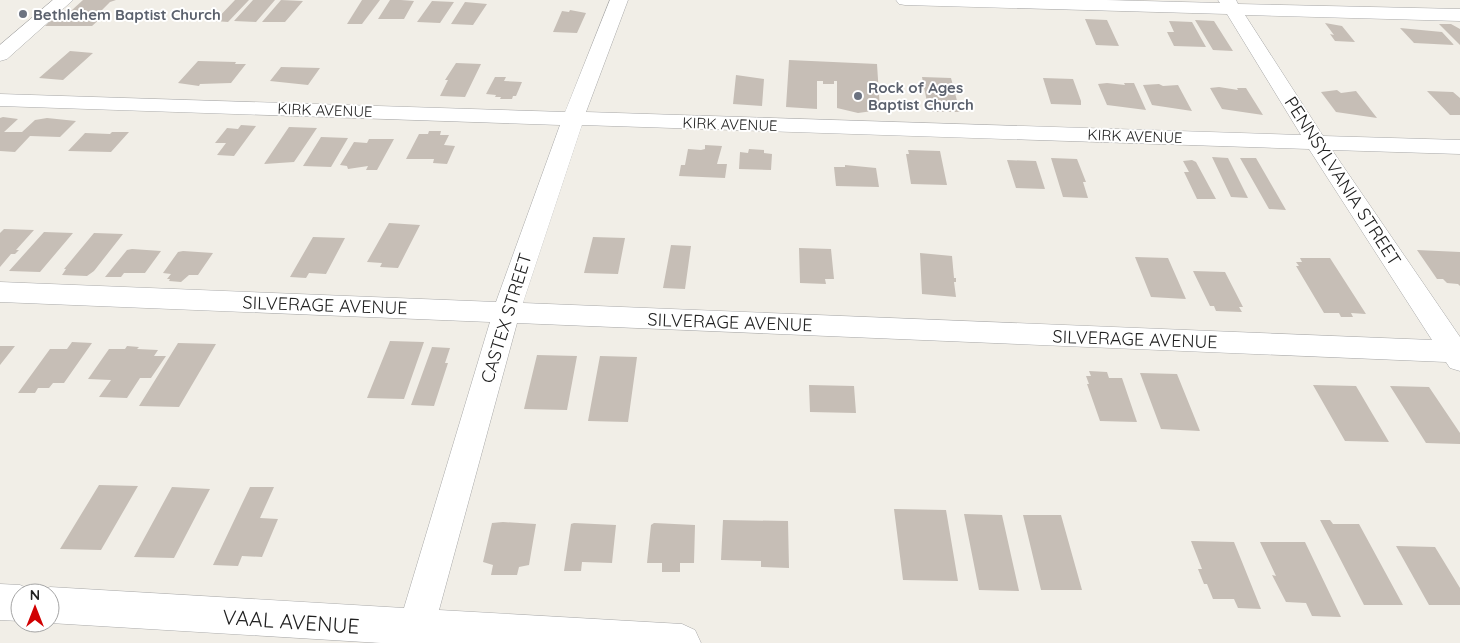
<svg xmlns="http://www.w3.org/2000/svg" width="1460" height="643" font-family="Quicksand,sans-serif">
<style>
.building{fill:#c6beb6}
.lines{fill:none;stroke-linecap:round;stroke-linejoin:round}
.street-casing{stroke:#a8a8a8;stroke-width:1}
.street{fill:#fff;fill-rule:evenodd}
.worship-dot{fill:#6b7280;stroke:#fff;stroke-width:2}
.labels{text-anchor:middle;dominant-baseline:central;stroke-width:4;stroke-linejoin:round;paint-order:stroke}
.far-worship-label{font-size:15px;font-weight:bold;fill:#5b616d;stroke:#fff;text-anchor:start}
.far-street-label{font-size:15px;fill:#212121;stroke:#fff}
.street-label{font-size:18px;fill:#212121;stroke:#fff}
.near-street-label{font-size:21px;fill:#212121;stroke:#fff}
</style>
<rect width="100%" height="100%" fill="#f1eee7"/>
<path class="building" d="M83,0H116L110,2L95,17H102L92,26H45L62,10H72Z
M235,0H249L228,22L215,21Z
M253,0H275L256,22L234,21Z
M281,0L303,1L285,22H262Z
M362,0H380L362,24H347Z
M390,0H401L414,1L404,19H378Z
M432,1L454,2L440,23L417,22Z
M465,2L487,4L473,25L451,24Z
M570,10L586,13L577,33L553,32L562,11L569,12Z
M1085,19L1107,20L1119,46L1096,45Z
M1195,20L1214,21L1233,51L1213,50Z
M1169,21L1192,22L1206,47L1174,46L1167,32H1174Z
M1325,23L1342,26L1355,42L1335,41L1330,34L1334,35Z
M1439,24H1451L1460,29V45Z
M1400,28L1442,32L1454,45L1414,43Z
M70,51L93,53L63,80L39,78Z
M789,60L877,64L880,110L858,113L837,108V81H834V84H823V81H817V109L786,107Z
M198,61L236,62L235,64H246L231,83L200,84L199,86L178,83Z
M456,63L481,64L465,97L440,96L448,80H445Z
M281,67L320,68L308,85L270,81Z
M736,75L764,79L762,106L733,104Z
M495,77H506L504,81L522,82L516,96H513L512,99H500L501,97H495L496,95L486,94Z
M922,77L951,78L960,112H929Z
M1043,78L1073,79L1081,101V105L1051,104Z
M1107,83L1125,85L1124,83H1134L1146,110L1107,105L1098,84Z
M1159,84L1163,86L1178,85L1192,111L1152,105L1143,85Z
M1219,87L1238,90L1237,88H1246L1263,115L1222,109L1210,88Z
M1337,90L1341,93L1356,91L1377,118L1336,112L1321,92Z
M1427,91L1453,92L1460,98V115H1450Z
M3,117L18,119L4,132H22L35,120L47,118L76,121L60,137L30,136L15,152L0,151V118Z
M241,125L256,126L234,156L217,155L226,143H215L227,128L238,129Z
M289,127L317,128L294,162L264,164Z
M429,131H441L440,135H449L444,145L455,146L447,164L433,163L434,159H406L419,134H428Z
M112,132H129L111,152L68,151L85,133L110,134Z
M321,137L348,138L331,167L303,166Z
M369,139H394L377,170H366L368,166L348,169L347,166L340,165L354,142L367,143Z
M705,145L722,146L717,164H727L725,178L679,176L681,165H685L688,149L701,150L705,149Z
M749,149L764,150V153L772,154L771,170L739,169L740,152L748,153Z
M908,150L940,151L947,185L911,184L906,154H909Z
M1212,157L1228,158L1248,198L1231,197Z
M1051,158L1077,159L1086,182H1083L1088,198L1063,197Z
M1240,158H1256L1286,210L1269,209Z
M1007,160L1036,161L1045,189L1016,188Z
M1192,160L1196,162L1216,199H1197L1184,172H1189L1183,161Z
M845,165L876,168L879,187L836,186L834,167H845Z
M389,223L420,225L398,268L380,267L382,263L367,262Z
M4,229L34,230L16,250H19L15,254H11L0,267V233Z
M44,232L73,233L40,272L9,271Z
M94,233L123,234L94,271L87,276L62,275L66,269H64Z
M313,237L345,238L326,274L309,273L306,278L290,277Z
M593,237L625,238L618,274L584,273Z
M671,245L691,246L685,289L663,288Z
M799,248L831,249L834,279H825L826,284L800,283Z
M132,249L161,251L145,273H124L121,277H105L127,250Z
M1417,250L1460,252V286L1458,284L1447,283L1443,279H1437Z
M183,251L213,253L198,275H189L181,282L169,281L170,279H167L171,274L163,273L178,252Z
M920,253L952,256L954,278H956V282H954L956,297L922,294Z
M1135,257L1168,258L1186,299L1151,297Z
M1300,258H1330L1366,314L1351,313L1353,317H1341L1339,313H1324L1296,266H1299L1296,262H1302Z
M1193,271L1225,272L1243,307H1239L1242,312L1216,311L1214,306H1210Z
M390,341L424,342L404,399L367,398Z
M72,342L92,343L64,383H53L49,388H38L35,393H18L50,349H67Z
M178,343L216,344L179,407L139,406Z
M0,346H15L0,365Z
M127,346L139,347L137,349L158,350L154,356H166L151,378H140L127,398L99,397L111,380L88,379L109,349H125Z
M432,347L450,348L445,363H448L434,406L411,405Z
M537,355L577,356L567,410L524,409Z
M600,356L637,357L628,422L588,421Z
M1089,371L1107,372L1109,378H1122L1137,422L1100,421L1087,384H1089L1086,376H1091Z
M1140,373L1177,374L1200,431L1161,429Z
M809,385L854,386L856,413L810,412Z
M1313,385L1356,386L1389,442L1345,441Z
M1390,386L1429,387L1460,433V444L1426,443Z
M99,485L138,486L101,550L60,549Z
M172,487L210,489L174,558L134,557Z
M250,487H274L260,518L278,519L262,557L242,556L238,566L213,565Z
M894,509L946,510L958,581L903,580Z
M964,514L1002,515L1019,591L979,590Z
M1023,515H1061L1082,590H1041Z
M723,520L788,521L789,568L761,567V561L721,560Z
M1320,520H1330L1333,524H1359L1403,605H1364Z
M503,522L536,524L529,565L519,567L517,575H491L493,565L483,562L492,523Z
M574,523L616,525L612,563L582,562L581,571H564L571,524Z
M654,523L695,525L694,563H680V572H662V563H647L651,525Z
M1191,541L1234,542L1261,609L1238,608L1234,599H1213L1207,584H1204L1198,569H1202Z
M1260,542H1305L1341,617L1312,616L1306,603L1286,602L1272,575L1276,576Z
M1396,546L1435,547L1460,588V605H1429Z"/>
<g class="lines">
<g class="street-casing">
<path id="street" d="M53,0H73L7,59L0,61V45Z
M610,0H628L586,112L1301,135L1227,14L905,5L899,4L896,0H1106L1220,3L1218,0H1236L1238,4L1460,9V21L1245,15L1323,136L1460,140V154L1332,150L1460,337V371L1450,368L1446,362L517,323L439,610L682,624L695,630L701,643H381L50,623V593H37L50,587L404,608L490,322L0,302V282L496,302L560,125L0,106V94L565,112ZM582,125L1309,149L1432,340L523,303Z
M0,584L20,585L33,591L34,593H20V621L0,620Z"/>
</g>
<use href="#street" class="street"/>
</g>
<g class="worship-dot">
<circle cx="23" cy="14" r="5"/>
<circle cx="858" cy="96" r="5"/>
</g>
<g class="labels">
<g class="far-worship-label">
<text x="33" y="14">Bethlehem Baptist Church</text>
<text x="868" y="87">Rock of Ages<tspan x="868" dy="17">Baptist Church</tspan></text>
</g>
<g class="far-street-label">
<text transform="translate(325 110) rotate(2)">KIRK AVENUE</text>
<text transform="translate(730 124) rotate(2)">KIRK AVENUE</text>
<text transform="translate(1135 136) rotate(2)">KIRK AVENUE</text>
</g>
<g class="street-label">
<text transform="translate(1343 181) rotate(57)">PENNSYLVANIA STREET</text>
<text transform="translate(325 305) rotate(2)">SILVERAGE AVENUE</text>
<text transform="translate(506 318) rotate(-73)">CASTEX STREET</text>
<text transform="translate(730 322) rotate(2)">SILVERAGE AVENUE</text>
<text transform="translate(1135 339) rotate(2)">SILVERAGE AVENUE</text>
</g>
<g class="near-street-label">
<text transform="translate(291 621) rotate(4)">VAAL AVENUE</text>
</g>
</g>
<g transform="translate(35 608)"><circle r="24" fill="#ffffff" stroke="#a6a6a6"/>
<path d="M0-4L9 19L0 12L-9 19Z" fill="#d10002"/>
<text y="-8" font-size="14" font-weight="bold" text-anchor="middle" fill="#212121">N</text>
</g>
</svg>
